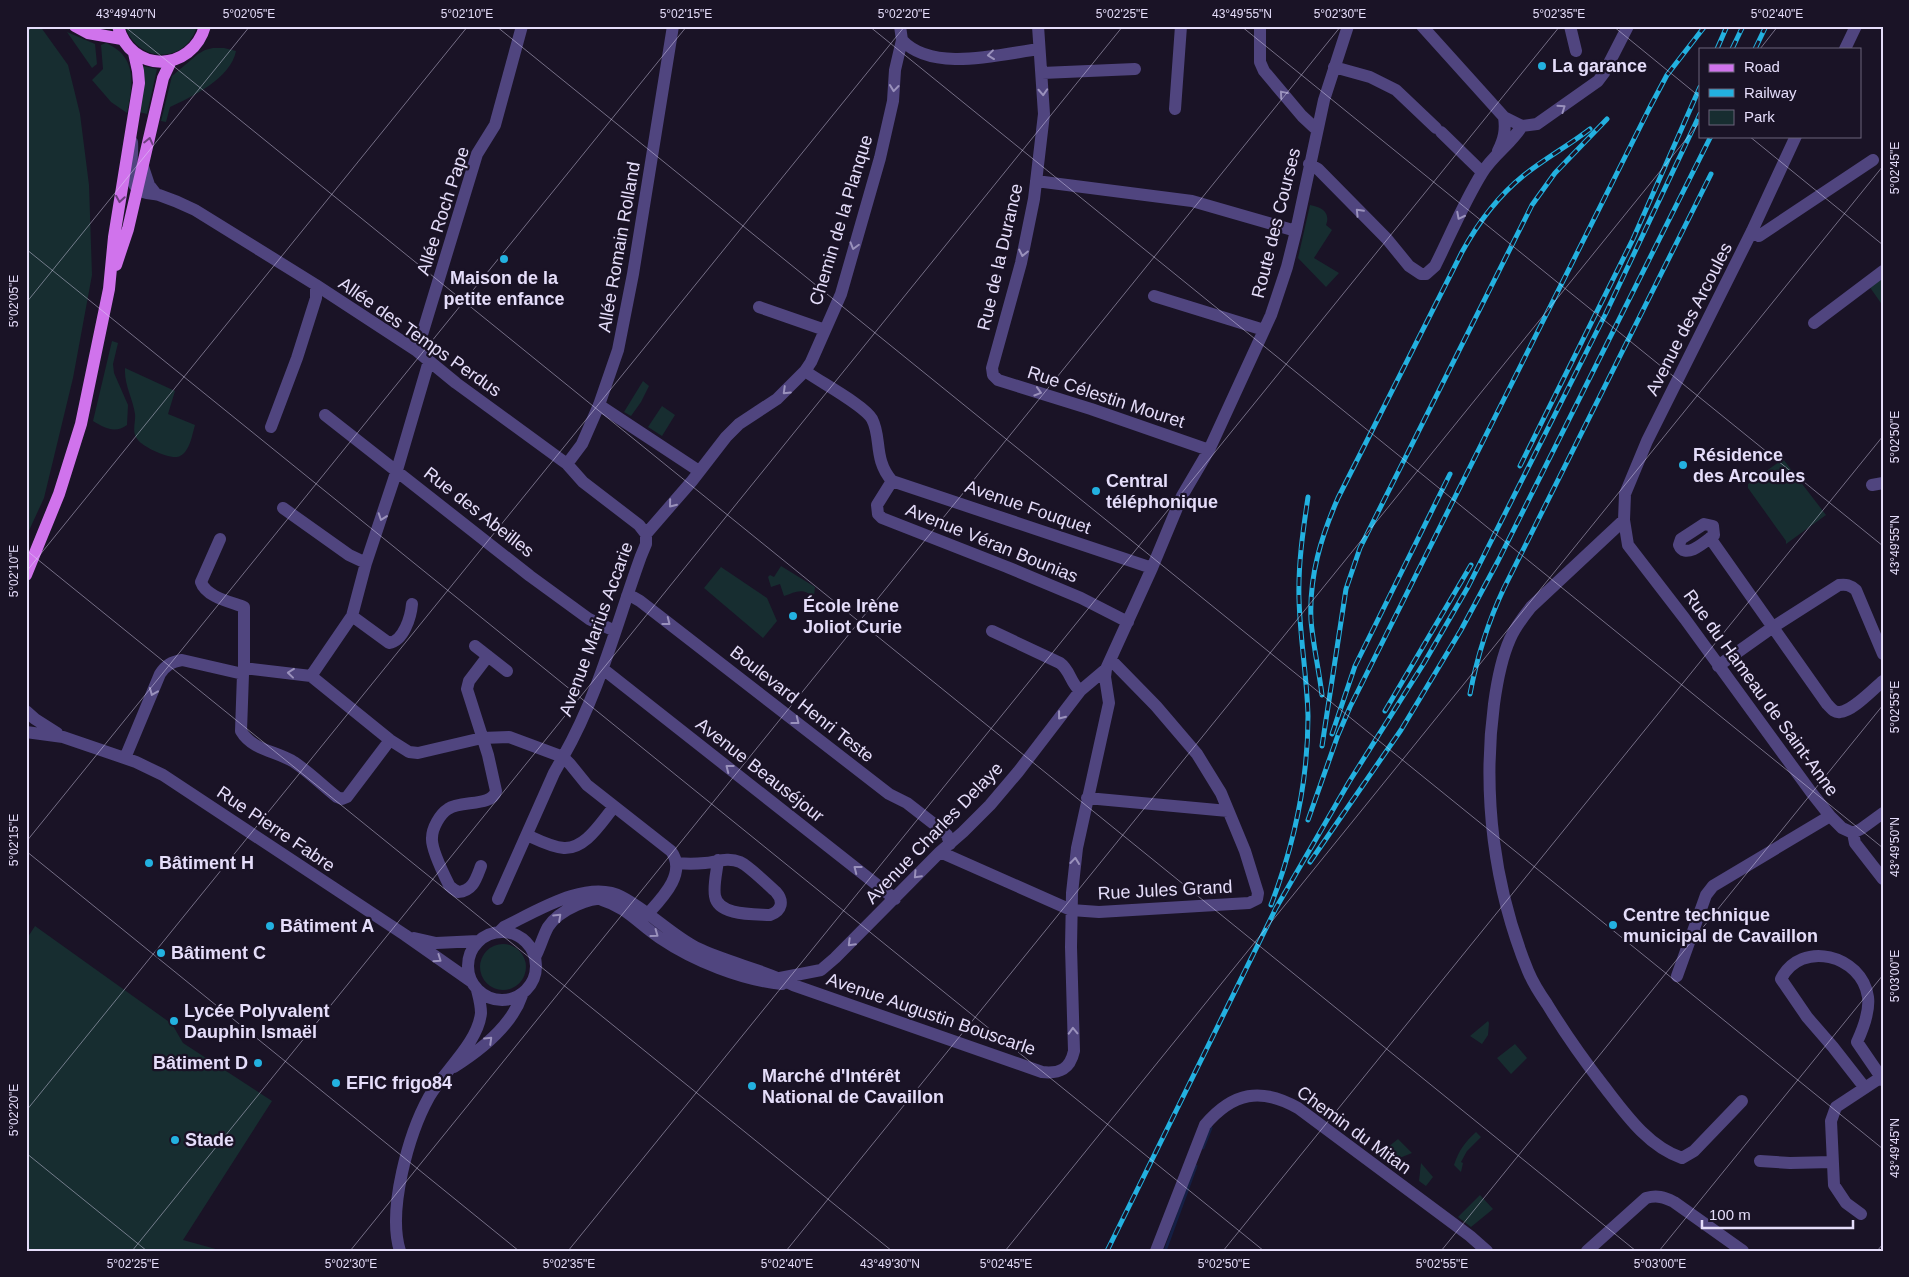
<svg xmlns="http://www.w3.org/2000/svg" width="1909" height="1277" font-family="Arial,sans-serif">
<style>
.green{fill:#172d30}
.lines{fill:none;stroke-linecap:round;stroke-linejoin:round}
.stream{stroke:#141f44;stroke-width:3}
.minor{stroke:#50457f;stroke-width:12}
.major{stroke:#d073ec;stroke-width:12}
.rail-casing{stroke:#23b1e0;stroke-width:5}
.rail{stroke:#1a1326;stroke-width:3;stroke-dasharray:9;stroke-linecap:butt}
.oneway{stroke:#9a91bc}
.oneway2{stroke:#6c3e7f}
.ticks{fill:none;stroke:#e5ddfa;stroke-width:1;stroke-opacity:0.45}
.poi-dot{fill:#23b1e0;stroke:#1a1326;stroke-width:2}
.labels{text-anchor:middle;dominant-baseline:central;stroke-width:4.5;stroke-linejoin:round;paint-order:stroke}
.poi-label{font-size:18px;font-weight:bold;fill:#e5ddfa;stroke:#1a1326;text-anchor:start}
.street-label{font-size:18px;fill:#e5ddfa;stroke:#1a1326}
.neatline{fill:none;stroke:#e5ddfa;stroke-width:2}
.ticks-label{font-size:12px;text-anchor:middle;fill:#e5ddfa}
</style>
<rect width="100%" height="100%" fill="#1a1326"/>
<path class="green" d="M26,26H40L68,65L80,114L89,185L92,275L73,378L44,498L26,537Z
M125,26H197C186,65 137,63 125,26Z
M67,32L95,44L97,64L92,68Z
M106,43C138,57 133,85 127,113L111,102L92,80L103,69L101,45Z
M213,48H224L236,51C231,78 192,97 170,107L166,122L161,121L172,76L198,54L205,50Z
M142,66L157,69L147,114L139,112Z
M1310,205C1321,207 1331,212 1326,225L1332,230L1314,258L1339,273L1326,287L1298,258Z
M1883,277V306L1869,286Z
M112,341L118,343L113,364L114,373L128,405L127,425C115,434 105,428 93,421Z
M125,368L175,391L168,414L195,425C192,435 190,451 180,456C172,461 143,447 138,440C131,433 136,422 135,414C133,398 124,385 125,368Z
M643,381L649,386L641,402L631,416L624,412Z
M662,406L675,415L662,436L648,427Z
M1783,459L1826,515L1786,544V541L1748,488V484Z
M781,566L815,587L814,596L813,597C803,587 795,592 784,596L780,584L771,587L768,577L770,575L774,577Z
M721,567L767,598L777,621L763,638L704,588Z
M35,926L172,1024L183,1043L272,1101L183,1240L223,1251H26V940Z
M480 967a23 23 0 1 1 46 0a23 23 0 1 1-46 0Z
M1488,1021L1489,1023L1488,1035L1482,1044L1470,1036Z
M1515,1044L1527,1058L1511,1074L1497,1058Z
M1476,1132L1481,1137L1467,1151L1461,1162L1463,1163L1461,1172L1454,1165C1459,1150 1465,1142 1476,1132Z
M1398,1139L1412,1153L1387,1163L1377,1156Z
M1421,1163L1433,1177L1426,1186L1419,1181Z
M1480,1195L1493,1209L1471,1227L1458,1217Z"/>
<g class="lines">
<path class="stream" d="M1203,1148L1211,1128
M1165,1251L1196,1166"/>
<path class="minor" d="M1038,26L1044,114L1034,199L1021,263L992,368L993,375L998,380L1091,409L1209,450
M1260,26V62L1264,71L1302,116L1316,129
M1422,26L1504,117L1522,126L1537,124L1598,81L1604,73L1628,26
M1570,26L1576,51
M902,40C932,73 1001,54 1039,49
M1845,49L1856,26
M1334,67L1370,77L1396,90L1436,128
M1042,73L1135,69
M1175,109L1181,26
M1441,132L1482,172
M1796,136L1752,231L1647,441L1625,494L1624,520L1628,545L1685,619L1811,792L1830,816L1842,828L1853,833L1855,843L1883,879
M132,142C133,154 130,167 132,178C132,181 134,185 137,188C143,194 151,193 159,195C171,199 183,204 195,210L316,285L417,351L456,383L567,464L583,482L639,525L646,534
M1498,151C1504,139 1506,130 1504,117
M1309,164L1318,169L1387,239L1409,266L1421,274H1426L1435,266C1450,236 1464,202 1482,173C1493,155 1511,144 1522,126
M143,167L149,185L156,194
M1036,181L1192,201L1296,231
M1752,231L1759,236L1873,160
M1154,296L1264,330
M759,307L825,330
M1814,323L1883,271
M417,351L477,154L495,125L522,26
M805,371C820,382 864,405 872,419C882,438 873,459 892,481
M599,405L699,471
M325,415L530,576L589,619L615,631
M271,427L297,358L316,298V285
M567,464L582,444L599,405L618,350L633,274L673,26
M892,481L877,505L878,514L882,518L1007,567L1081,598L1128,622
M892,481L1152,568
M1872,485L1883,483
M283,508L349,555L366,563
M1624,520L1531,607C1523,617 1515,627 1510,639C1501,659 1497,682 1494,704C1482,794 1494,888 1528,971C1533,983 1540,994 1547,1004C1564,1032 1583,1059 1603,1085C1624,1112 1647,1146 1682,1158L1694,1151L1742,1101
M1704,524L1713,526L1714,535C1705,542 1685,560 1679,545L1681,539Z
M646,534L692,481L726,437L739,424L777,399L805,371L811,362L841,294L880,158L893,101L895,70L902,40L900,26
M1710,538L1827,704C1831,708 1834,713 1840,712C1853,711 1873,689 1883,681
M220,539L201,582C206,597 231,602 244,607V668
M627,596L633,597L640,601L889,794L907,803L943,831L947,835L950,844
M352,616L389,643C404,641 411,616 412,604
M992,631L1060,663C1070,670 1070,682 1080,691
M475,646L507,671
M1718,666L1773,627L1839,585C1846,584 1850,585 1856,590L1883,654
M603,669L895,899
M243,674L241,731C252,750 276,751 294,762C309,772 323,786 337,797L342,799L347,797L390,740
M311,676L390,740L409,752L418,753L482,738L509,737L563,757L554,773L498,899
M26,711L35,719L57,733
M26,732L63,737L136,762L163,775L405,935L472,982
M125,758L160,674C166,665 171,662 182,660L243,674L244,668L311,676L352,616L366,563L397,470L429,361
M1087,798L1228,811
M1853,833L1861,829L1883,813
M527,835C538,840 551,847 564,848C586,849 601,822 614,807
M940,852L1071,910L1099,912L1249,903L1257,899L1258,893L1245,851L1221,793L1197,754L1156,706L1111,660
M677,863C686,864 695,864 705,863C716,862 728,857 740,862C749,866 767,884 776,892C784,901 782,911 770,915C755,914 718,916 715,896C713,885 717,871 718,860
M481,866C476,879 473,891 458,892C455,890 451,888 449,885C444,875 431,848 432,838C432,828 440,814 448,809C461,800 492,807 496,791L488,755L467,689L469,681L488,656
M602,900C626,907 639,924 660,938C694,961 742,980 782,984
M642,916L645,917C660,900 688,874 671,851L587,785L570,764L563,757C599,694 616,625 641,556L646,544V534
M468 966a34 34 0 1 1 68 0a34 34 0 1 1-68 0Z
M499,932L504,927C535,912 588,878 622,897C649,911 670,934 697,948C728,963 762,969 793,985L1042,1072C1060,1074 1070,1069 1074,1051L1071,947L1072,893L1077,848L1109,703L1105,677L1106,669L1152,568L1182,496L1209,450L1271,315L1287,267L1296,231L1324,100L1348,26
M414,938L436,943L478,941
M535,957C540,948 543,936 548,927C559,910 592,895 612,899
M1677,976L1706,895L1713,886L1830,816
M780,978L821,970L835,958L940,852L963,832L990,805L1018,772L1080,691L1106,669
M454,1067C481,1050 512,1025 522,995
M1865,1088L1833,1047L1807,1017L1781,979C1801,939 1862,955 1868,997C1870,1012 1863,1029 1857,1042L1883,1080
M1760,1161L1790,1163L1832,1162
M1861,1214L1846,1203L1834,1185L1831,1121L1836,1107L1883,1076
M400,1251C387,1210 409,1133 429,1097C444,1071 478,1043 481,1013C481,1005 479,998 477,990
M1156,1251L1205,1125C1233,1092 1261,1087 1298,1108L1470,1236L1487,1251
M1587,1251L1646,1198C1657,1195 1664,1197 1674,1202L1743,1251"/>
<path class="major" d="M75,26L88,33L122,39
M118,26C130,74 192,73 205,26
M116,265L128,229L163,78L171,61
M26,575L59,494L81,424L109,289L114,237L139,83L138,71L134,53"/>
<g class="rail-casing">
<path id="rail" d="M1717,49L1727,26
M1732,49L1743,26
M1755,49L1766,26
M1520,466L1633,239L1700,87
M1470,694C1477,657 1488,622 1504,588L1711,174
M1322,695C1319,670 1313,645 1311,620C1309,576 1321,537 1338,498L1462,252C1478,223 1497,197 1523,176C1544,159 1568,146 1590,129
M1385,711L1471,565
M1332,734L1355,666L1450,474
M1322,746L1346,589L1360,548L1532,205L1555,173L1607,119
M1308,820L1338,735L1350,707L1650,107L1667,75L1705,26
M1310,862L1401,730L1461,630L1498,561L1711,136
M1271,905C1294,845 1308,781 1308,716C1307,677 1300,638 1299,599C1298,564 1303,531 1308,497
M1107,1251L1276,908L1349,782L1424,663L1468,587L1605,315L1700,114"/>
</g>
<use href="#rail" class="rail"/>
</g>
<defs><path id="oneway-chevron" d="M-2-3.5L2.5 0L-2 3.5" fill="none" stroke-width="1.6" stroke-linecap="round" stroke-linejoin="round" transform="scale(1.25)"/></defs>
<g class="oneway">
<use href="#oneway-chevron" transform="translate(991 55) rotate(173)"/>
<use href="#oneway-chevron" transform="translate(894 88) rotate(96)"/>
<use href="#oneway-chevron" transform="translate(1043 92) rotate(87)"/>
<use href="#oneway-chevron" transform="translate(1283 94) rotate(-130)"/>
<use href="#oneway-chevron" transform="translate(1562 108) rotate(-35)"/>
<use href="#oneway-chevron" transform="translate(1359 212) rotate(-134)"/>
<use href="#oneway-chevron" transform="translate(1460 216) rotate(117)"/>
<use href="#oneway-chevron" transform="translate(854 246) rotate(106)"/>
<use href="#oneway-chevron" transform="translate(1023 253) rotate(102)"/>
<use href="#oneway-chevron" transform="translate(786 391) rotate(136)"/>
<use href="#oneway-chevron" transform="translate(1038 392) rotate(17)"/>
<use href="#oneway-chevron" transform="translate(672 504) rotate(129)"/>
<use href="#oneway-chevron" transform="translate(382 517) rotate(109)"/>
<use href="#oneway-chevron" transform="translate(667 622) rotate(38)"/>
<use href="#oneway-chevron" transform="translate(291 673) rotate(-174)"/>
<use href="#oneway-chevron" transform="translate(153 692) rotate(112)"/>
<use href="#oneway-chevron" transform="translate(1061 716) rotate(128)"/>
<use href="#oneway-chevron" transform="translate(796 721) rotate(38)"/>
<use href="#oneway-chevron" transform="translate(729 768) rotate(-142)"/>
<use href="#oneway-chevron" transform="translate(1075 861) rotate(-84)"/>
<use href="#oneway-chevron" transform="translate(857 869) rotate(-142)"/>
<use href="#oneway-chevron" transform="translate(917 875) rotate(133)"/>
<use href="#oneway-chevron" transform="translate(558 917) rotate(-43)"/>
<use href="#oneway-chevron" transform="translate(655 934) rotate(36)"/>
<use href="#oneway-chevron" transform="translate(851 943) rotate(135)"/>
<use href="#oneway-chevron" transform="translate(438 959) rotate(35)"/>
<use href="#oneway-chevron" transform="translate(1073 1031) rotate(-92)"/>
<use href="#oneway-chevron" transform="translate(489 1040) rotate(-44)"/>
</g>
<g class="oneway2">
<use href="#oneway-chevron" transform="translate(149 141) rotate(-77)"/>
<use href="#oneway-chevron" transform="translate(120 199) rotate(99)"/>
</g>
<path class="ticks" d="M124,26L1636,1251M496,26L1883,1149M869,26L1883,848M1241,26L1883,546M1613,26L1700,97M26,33L32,26M1760,49L1778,26M1749,136L1883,245M26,249L1264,1251M26,303L250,26M26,550L892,1251M26,572L468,26M26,842L687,26M26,851L519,1251M26,1111L905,26M26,1153L147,1251M132,1251L1123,26M350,1251L1341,26M568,1251L1560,26M786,1251L1700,122M1005,1251L1883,166M1223,1251L1883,436M1441,1251L1883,705M1659,1251L1883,975M1877,1251L1883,1244"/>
<g class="poi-dot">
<circle cx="1542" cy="66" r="5"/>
<circle cx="504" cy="259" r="5"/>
<circle cx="1683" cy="465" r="5"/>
<circle cx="1096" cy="491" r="5"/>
<circle cx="793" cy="616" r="5"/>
<circle cx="149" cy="863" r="5"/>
<circle cx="1613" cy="925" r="5"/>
<circle cx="270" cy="926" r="5"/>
<circle cx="161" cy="953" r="5"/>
<circle cx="174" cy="1021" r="5"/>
<circle cx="258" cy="1063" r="5"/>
<circle cx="336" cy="1083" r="5"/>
<circle cx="752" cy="1086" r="5"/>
<circle cx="175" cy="1140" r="5"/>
</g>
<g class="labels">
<g class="poi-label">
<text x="1552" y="66">La garance</text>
<text x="504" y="278" text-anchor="middle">Maison de la<tspan x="504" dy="21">petite enfance</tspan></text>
<text x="1693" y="455">Résidence<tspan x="1693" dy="21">des Arcoules</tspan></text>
<text x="1106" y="481">Central<tspan x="1106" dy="21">téléphonique</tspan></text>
<text x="803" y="606">École Irène<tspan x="803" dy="21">Joliot Curie</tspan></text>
<text x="159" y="863">Bâtiment H</text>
<text x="1623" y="915">Centre technique<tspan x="1623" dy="21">municipal de Cavaillon</tspan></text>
<text x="280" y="926">Bâtiment A</text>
<text x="171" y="953">Bâtiment C</text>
<text x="184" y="1011">Lycée Polyvalent<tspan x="184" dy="21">Dauphin Ismaël</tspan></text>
<text x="248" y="1063" text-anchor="end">Bâtiment D</text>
<text x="762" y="1076">Marché d'Intérêt<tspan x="762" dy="21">National de Cavaillon</tspan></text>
<text x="346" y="1083">EFIC frigo84</text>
<text x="185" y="1140">Stade</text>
</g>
<g class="street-label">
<text transform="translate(443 211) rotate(-72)">Allée Roch Pape</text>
<text transform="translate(841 220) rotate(-73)">Chemin de la Planque</text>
<text transform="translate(1276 223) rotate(-76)">Route des Courses</text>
<text transform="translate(619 247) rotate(-80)">Allée Romain Rolland</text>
<text transform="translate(1000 257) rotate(-77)">Rue de la Durance</text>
<text transform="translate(1689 319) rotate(-63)">Avenue des Arcoules</text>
<text transform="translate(420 337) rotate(35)">Allée des Temps Perdus</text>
<text transform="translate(1106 397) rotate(18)">Rue Célestin Mouret</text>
<text transform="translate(1028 507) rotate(19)">Avenue Fouquet</text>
<text transform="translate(479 512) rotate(38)">Rue des Abeilles</text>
<text transform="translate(992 543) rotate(22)">Avenue Véran Bounias</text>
<text transform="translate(596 629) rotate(-70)">Avenue Marius Accarie</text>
<text transform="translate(1761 693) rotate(54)">Rue du Hameau de Saint-Anne</text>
<text transform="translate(802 704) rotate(38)">Boulevard Henri Teste</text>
<text transform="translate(760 770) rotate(38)">Avenue Beauséjour</text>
<text transform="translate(276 829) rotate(34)">Rue Pierre Fabre</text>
<text transform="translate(934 833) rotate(-46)">Avenue Charles Delaye</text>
<text transform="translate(1165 890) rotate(-3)">Rue Jules Grand</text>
<text transform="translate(931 1014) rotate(19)">Avenue Augustin Bouscarle</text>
<text transform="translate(1354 1130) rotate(36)">Chemin du Mitan</text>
</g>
</g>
<rect width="1909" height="1277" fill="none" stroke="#1a1326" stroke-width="55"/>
<rect x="1699" y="48" width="162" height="90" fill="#1a1326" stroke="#6b647b"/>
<rect x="1709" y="64" width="25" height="8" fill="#d073ec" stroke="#6b647b"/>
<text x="1744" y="72" font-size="15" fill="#e5ddfa">Road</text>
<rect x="1709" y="89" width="25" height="8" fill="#23b1e0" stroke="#6b647b"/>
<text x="1744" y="98" font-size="15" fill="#e5ddfa">Railway</text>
<rect x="1709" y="110" width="25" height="15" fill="#172d30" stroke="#6b647b"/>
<text x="1744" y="122" font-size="15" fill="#e5ddfa">Park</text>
<path d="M1702 1220v8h151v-8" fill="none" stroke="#e5ddfa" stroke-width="2.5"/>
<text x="1709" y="1220" font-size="15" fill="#e5ddfa" stroke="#1a1326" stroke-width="4" paint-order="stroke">100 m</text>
<rect x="28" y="28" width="1854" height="1222" class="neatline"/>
<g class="ticks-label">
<text x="126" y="18">43°49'40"N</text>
<text x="249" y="18">5°02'05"E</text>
<text x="467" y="18">5°02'10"E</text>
<text x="686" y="18">5°02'15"E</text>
<text x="904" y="18">5°02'20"E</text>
<text x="1122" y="18">5°02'25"E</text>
<text x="1242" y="18">43°49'55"N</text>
<text x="1340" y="18">5°02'30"E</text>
<text x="1559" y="18">5°02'35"E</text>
<text x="1777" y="18">5°02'40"E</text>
<text transform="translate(1895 168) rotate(-90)" y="4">5°02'45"E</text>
<text transform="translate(14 301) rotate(-90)" y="4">5°02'05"E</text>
<text transform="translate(1895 437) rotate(-90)" y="4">5°02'50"E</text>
<text transform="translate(1895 545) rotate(-90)" y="4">43°49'55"N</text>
<text transform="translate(14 571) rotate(-90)" y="4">5°02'10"E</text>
<text transform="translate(1895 707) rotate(-90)" y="4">5°02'55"E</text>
<text transform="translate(14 840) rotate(-90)" y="4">5°02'15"E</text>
<text transform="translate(1895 847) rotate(-90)" y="4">43°49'50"N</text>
<text transform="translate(1895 976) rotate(-90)" y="4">5°03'00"E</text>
<text transform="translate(14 1110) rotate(-90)" y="4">5°02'20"E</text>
<text transform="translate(1895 1148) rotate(-90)" y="4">43°49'45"N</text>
<text x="133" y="1268">5°02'25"E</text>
<text x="351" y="1268">5°02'30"E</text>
<text x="569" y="1268">5°02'35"E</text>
<text x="787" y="1268">5°02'40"E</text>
<text x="890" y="1268">43°49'30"N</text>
<text x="1006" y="1268">5°02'45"E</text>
<text x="1224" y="1268">5°02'50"E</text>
<text x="1442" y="1268">5°02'55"E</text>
<text x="1660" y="1268">5°03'00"E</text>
</g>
</svg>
